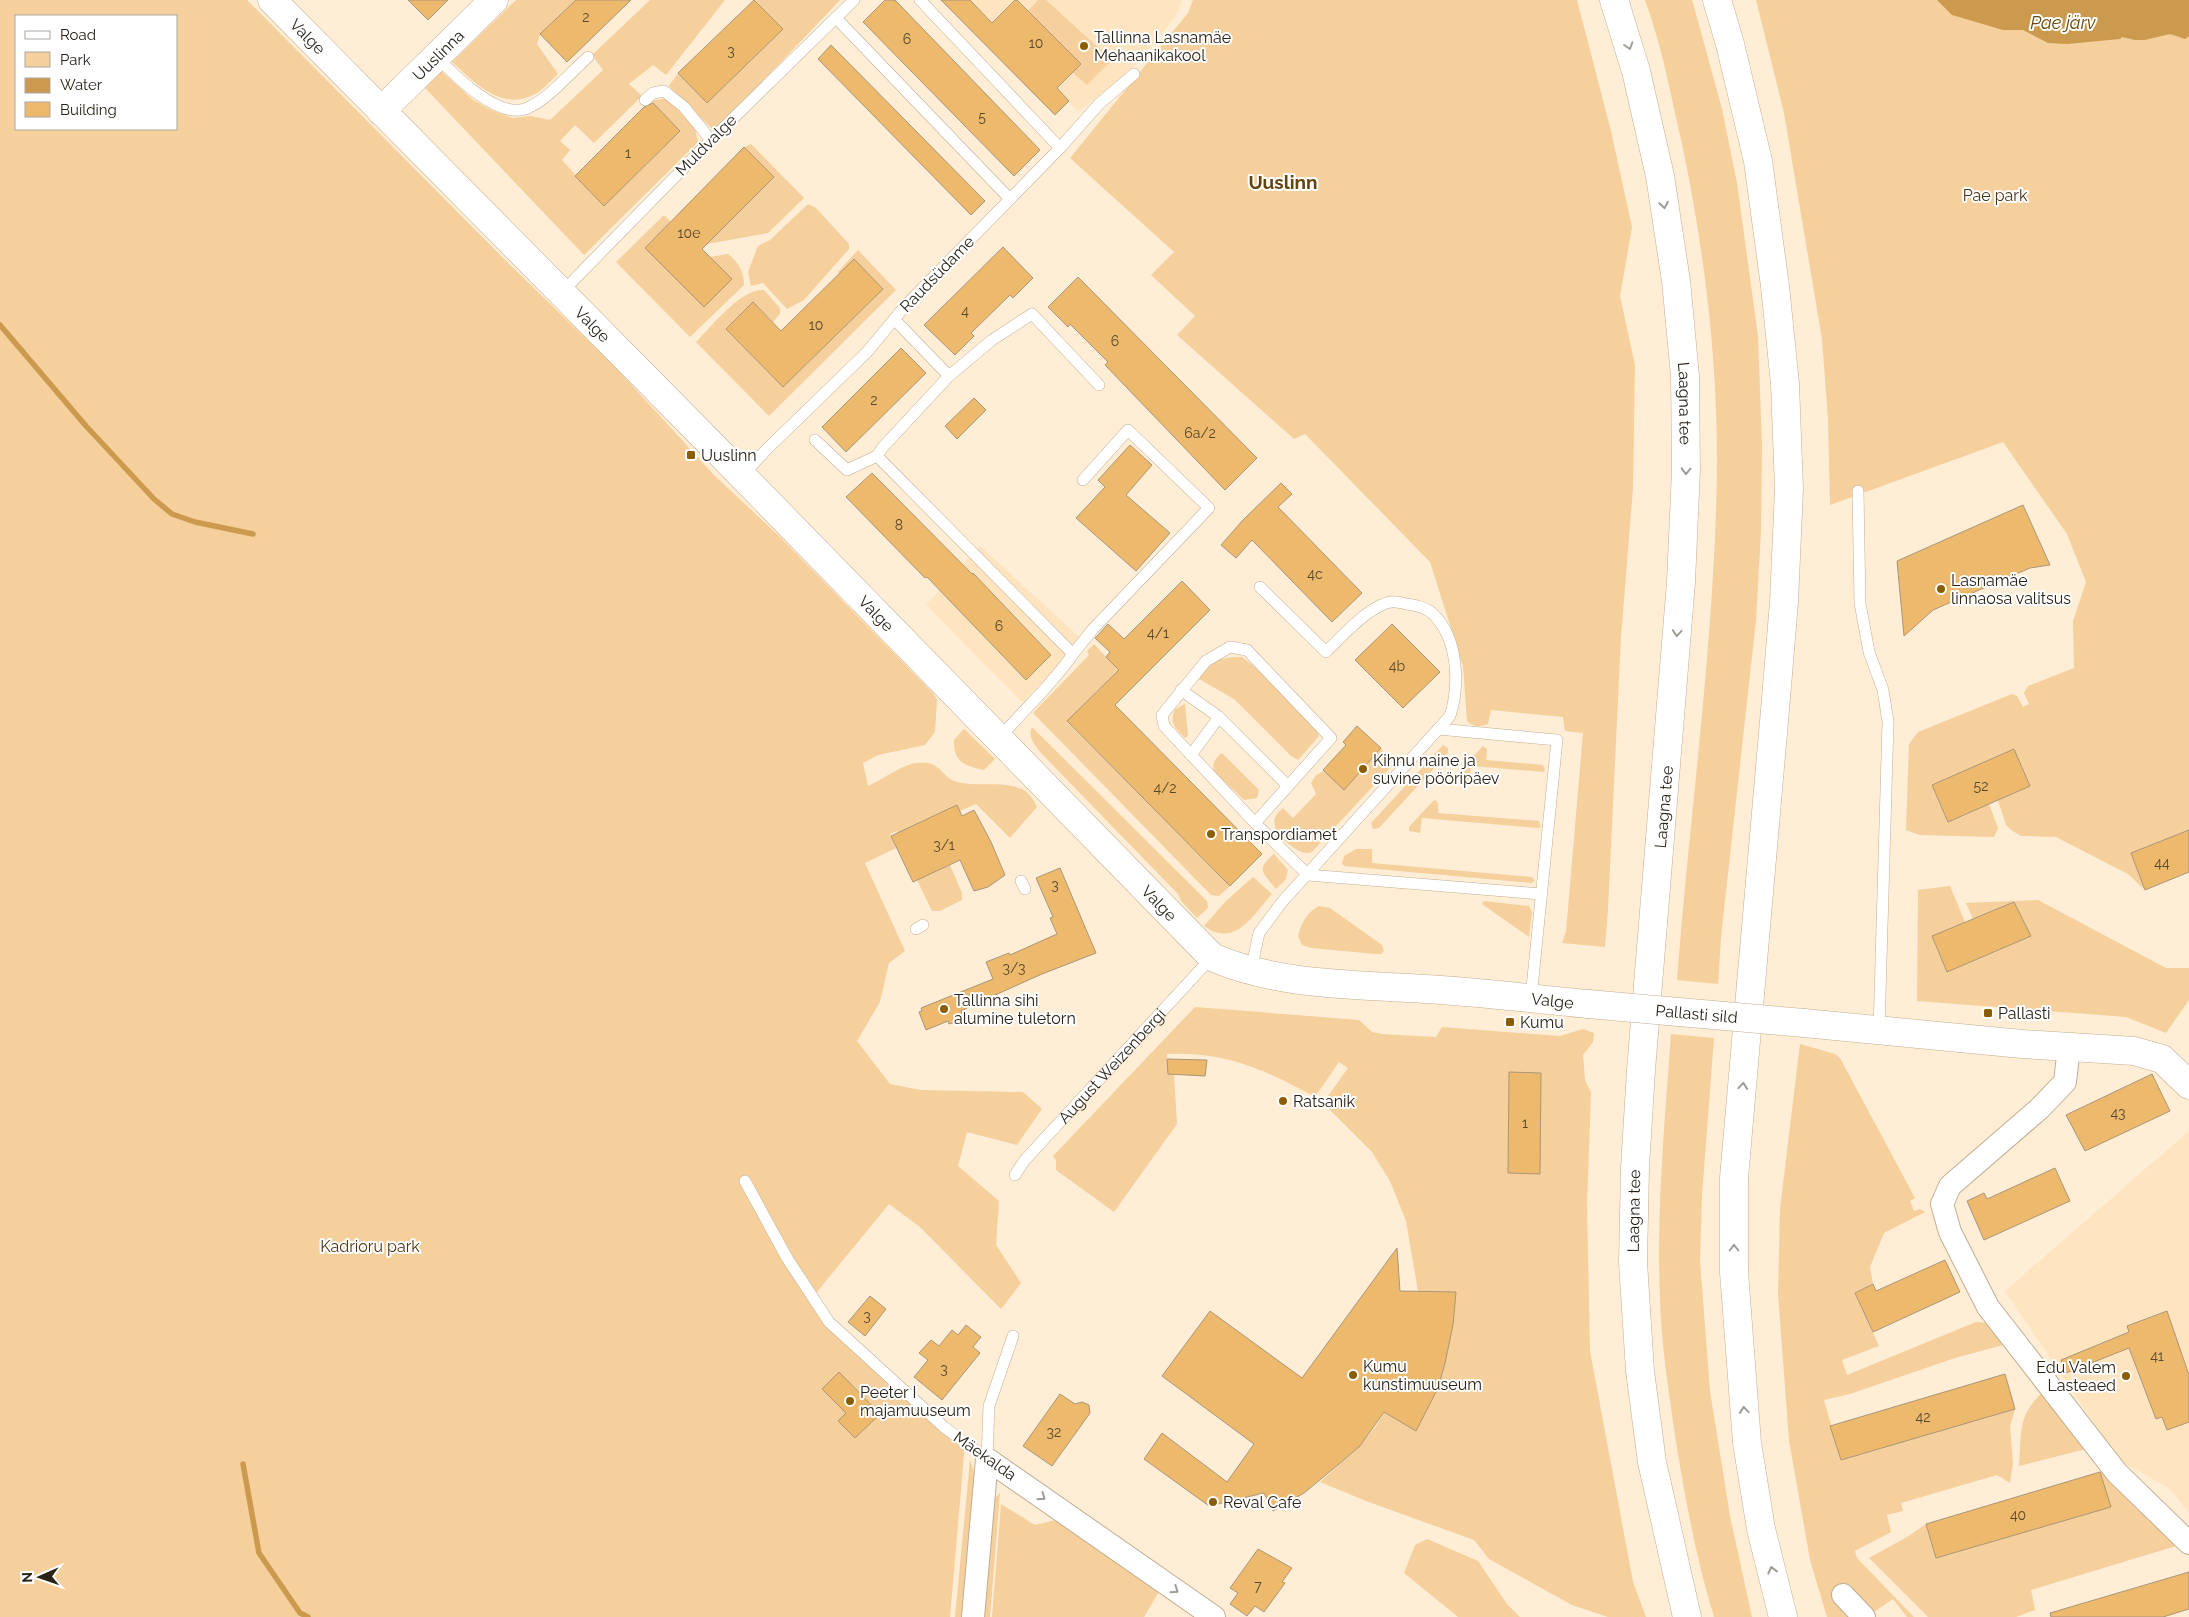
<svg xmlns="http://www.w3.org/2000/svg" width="2189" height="1617" font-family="Raleway,sans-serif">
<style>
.built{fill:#ffe4c0}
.green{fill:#f5d09c;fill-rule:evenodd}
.water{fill:#cc9a4e}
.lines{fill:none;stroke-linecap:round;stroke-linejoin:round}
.stream{stroke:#cc9a4e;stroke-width:5.5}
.building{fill:#ecb96d;stroke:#aa967a}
.lane-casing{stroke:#c2ad91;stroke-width:12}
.street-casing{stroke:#c2ad91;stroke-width:24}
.secondary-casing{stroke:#c2ad91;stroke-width:29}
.primary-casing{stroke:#c2ad91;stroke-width:29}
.lane{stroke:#fff;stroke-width:11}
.street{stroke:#fff;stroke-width:22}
.secondary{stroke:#fff;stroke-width:28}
.primary{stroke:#fff;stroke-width:28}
.secondary-bridge-casing{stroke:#c2ad91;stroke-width:29;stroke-linecap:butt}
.secondary-bridge{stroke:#fff;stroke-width:28}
.oneway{stroke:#9f9c97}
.poi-dot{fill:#8a5d00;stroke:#fff;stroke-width:2}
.labels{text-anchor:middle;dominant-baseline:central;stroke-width:4;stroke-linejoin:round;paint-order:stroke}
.number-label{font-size:14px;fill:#5a482c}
.street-label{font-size:16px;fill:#2a2217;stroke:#fff}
.poi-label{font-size:16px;fill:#2a2217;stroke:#fff;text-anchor:start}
.park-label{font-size:16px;fill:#493413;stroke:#fff}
.water-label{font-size:18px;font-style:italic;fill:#674608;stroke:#fff}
.quarter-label{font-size:19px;font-weight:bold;fill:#64440d;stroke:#fff}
</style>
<rect width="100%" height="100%" fill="#ffedd5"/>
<path class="built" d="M970,0H1182L1179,10L1172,21L1132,69L1078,112L1069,101Z
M980,546L1084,641L1022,702L926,605Z
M2189,1131V1513L2169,1488L2120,1461L2005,1291Z"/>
<path class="green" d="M0,0H247L510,265L615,367L714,475L778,535L934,694L937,700L935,732L925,745L878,755L863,763L868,786C882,780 903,764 917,763C942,760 939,776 957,782C976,787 1001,781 1019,788C1028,791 1033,798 1037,807L1010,838L976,804L960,811L957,805L898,833L897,831L890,834L896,848L865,863L905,951L889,963L880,1002L857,1041L890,1084L921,1090L1023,1092L1042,1109L1017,1145L967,1132L958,1166L999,1201L996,1245L1021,1283L1001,1309L920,1227L889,1204L812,1298L829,1322L965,1443L950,1617H0ZM16,16H176V129H16Z
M516,0H576L540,34L537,44L558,74C550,81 542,91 533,95C501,111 474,82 452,62Z
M650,0H725L666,75L653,65L629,84L642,96L594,143L575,125L560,141L570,150L562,160L604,206L680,131L651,101L667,98L695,128L698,142L584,255L425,88L441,71L472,99L489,109L513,118L530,116L550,120L603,70L592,55Z
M755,0H840L715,132L669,86L678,73L782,29Z
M1038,0H1046L1112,60L1087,85L1072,72L1080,63L1028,11Z
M1193,0H1577L1611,131L1632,227L1620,296L1635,365L1633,488L1621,637L1608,909L1605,947L1562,943L1566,932L1583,733L1565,731L1563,717L1491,710L1488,724C1481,727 1473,727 1467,721L1463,666L1430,562L1305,434L1294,439L1177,335L1195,316L1151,275L1174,252L1070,158L1188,13Z
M1645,0H1692L1693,3L1722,109L1737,183L1758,336L1762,446L1761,531L1756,620L1721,937L1718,984L1677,980C1690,807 1716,634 1717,460C1717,354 1704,248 1682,144C1671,96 1662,46 1645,0Z
M1756,0H2189V830L2131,853L2145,890L2128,874L2056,837L2021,836L2011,830L2006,825L1998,800L2030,786L2014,749L1932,785L1948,822L1989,804L1998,828L1994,837L1919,835L1906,830L1909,744L1918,732L2012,694L2017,696L2023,707L2029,704L2024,693L2028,686L2074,668L2073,621L2086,582L2067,534L2003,442L1830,505L1828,419L1822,339L1784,113Z
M751,144L804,198L768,233L707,244L774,177L743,148Z
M808,204L816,208L849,244V249L804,300L787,309L763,283L751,286L748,272L758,246L770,240Z
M664,215L671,222L645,248L704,307L732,279L710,257L728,254C739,263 744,271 744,285L690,337L616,262Z
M858,250L896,290L769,416L696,342C712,326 741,288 764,290L780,308V314L773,322L753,302L726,329L783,387L883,289L854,260L839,274L838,272Z
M1094,644L1126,678L1099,689L1067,722L1230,886L1219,896L1211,895L1033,713L1089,655L1087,651Z
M1233,657H1242L1256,668L1312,724L1319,736L1300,758L1298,760L1291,756L1234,699L1199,679C1200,663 1219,659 1233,657Z
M1185,704L1188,736L1185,738C1175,728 1169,723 1175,709Z
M1032,727L1207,901L1208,908L1197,918L1182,902L1178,894L1040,752C1034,744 1028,737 1032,727Z
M964,729L995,759L984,770C965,766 953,762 954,740Z
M1443,745L1448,748V753L1379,828L1373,829L1371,823Z
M1483,746L1487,749L1486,760L1543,765L1545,770L1544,772L1471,766L1470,780L1457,779V774Z
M1381,748L1390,768L1312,852C1301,857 1289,843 1279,837C1273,823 1271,818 1283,808L1293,818L1316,794L1311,783L1316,775L1324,771L1344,789Z
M1222,753L1259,790L1257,798L1244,800L1214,772C1212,764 1215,757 1222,753Z
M1436,800L1438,804V813L1539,821L1541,827L1538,828L1422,818L1420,833L1409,831V827L1433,801Z
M1356,849H1372V863L1532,877L1535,881L1531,883L1344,866L1342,863L1344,856Z
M1274,854L1288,870L1286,879L1276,889C1263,873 1255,870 1274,854Z
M950,865L962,893V900L940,911H932L917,880Z
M1253,877L1272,894C1251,917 1236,948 1204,926L1226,901Z
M1950,886L1965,922L1932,936L1947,971L2030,936L2014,902L1973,919L1966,903L2038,900L2166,968H2189V1000L2166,1033L2126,1017L1917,1001L1918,890Z
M1484,901L1529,906L1532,912L1529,937L1482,904Z
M1319,906L1330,908L1382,945L1384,951L1381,954H1376L1311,948L1302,945L1298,936C1301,924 1307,912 1319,906Z
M1195,1007L1359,1020L1372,1032L1381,1034L1436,1037L1442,1027L1560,1036L1583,1029L1594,1033L1593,1042L1583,1055L1585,1080L1591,1092L1587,1205L1590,1351L1633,1582L1646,1617H1608L1572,1605L1489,1559L1474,1540L1366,1501L1320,1482L1360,1446L1376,1426L1390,1403L1418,1291L1406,1221L1390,1181L1372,1152L1323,1103L1348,1068L1339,1062L1315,1097C1266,1070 1225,1051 1167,1054L1168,1074H1174L1177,1124L1114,1212L1056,1170V1160L1053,1156Z
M1671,1034L1714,1038L1702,1195L1700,1261L1710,1391L1730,1516L1752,1617H1714C1695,1555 1684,1492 1674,1429C1668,1385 1661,1342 1660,1298C1656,1210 1665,1121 1671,1034Z
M1800,1044L1835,1054L1840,1058L1915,1198L1910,1201L1914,1211L1920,1209L1925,1212L1884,1233L1870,1267L1873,1284L1855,1293L1879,1346L1842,1360L1847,1375L1976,1322L1990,1323L2003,1345L1955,1358L1850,1394L1824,1400L1841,1460L2015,1409L2010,1426L2013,1463L2010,1483L1997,1475L1901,1503L1903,1511L1887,1515L1891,1532L1855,1551L1857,1558L1914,1617H1907L1893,1599L1871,1614L1841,1586L1832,1598L1850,1617H1827L1810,1560L1789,1440L1778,1294L1780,1209Z
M2043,1392L2086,1449L2019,1466C2022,1432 2017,1416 2043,1392Z
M970,1460L974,1472V1478L962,1617H955Z
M2107,1471L2176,1546L2031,1590L2035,1610L2016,1617H1928L1869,1558L1907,1537L1926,1524L1936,1558L2110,1507L2100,1472Z
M1000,1493L990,1617H984L993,1500Z
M1001,1504L1035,1525L1060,1519L1160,1590L1144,1617H992Z
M1427,1539L1478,1561L1507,1604L1520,1617H1458L1404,1573L1415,1545Z"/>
<path class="water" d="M1937,0H2189V36L2185,39L2170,34L2145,40H2135L2122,37L2120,39L2067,44L2048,43L2023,30H2003L1952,15Z"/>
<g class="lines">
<path class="stream" d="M0,325L86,426L154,499L172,514L195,522L253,534
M243,1464L259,1553L300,1613L308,1617"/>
</g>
<path class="building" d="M408,0H448L428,20Z
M576,0H631L567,62L540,34Z
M754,0L783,29L707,103L678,73Z
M885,0H895L1040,150L1014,176L863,22Z
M941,0H970L992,23L1015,0H1017L1081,64L1057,88L1069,101L1055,115Z
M831,45L985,201L971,215L818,59Z
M653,103L680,131L604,206L575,176L644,107Z
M744,147L774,177L702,249L732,279L704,307L645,248Z
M1003,247L1033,278L1013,298L1010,295L971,333L974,336L955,355L924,325Z
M854,259L883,289L783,387L726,329L753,302L781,331Z
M1078,277L1257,458L1225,490L1105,365L1108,362L1070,324L1068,327L1048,307Z
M901,348L926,373L846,452L822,427Z
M974,398L986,410L957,439L945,426Z
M1130,445L1152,465L1126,495L1170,533L1136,571L1076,518L1105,487L1098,480Z
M872,473L972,574L973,573L1051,655L1026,680L927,577L925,578L846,497Z
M1281,483L1292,494L1278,507L1362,593L1332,622L1252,540L1236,558L1221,545L1243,520Z
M2023,505L2050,565L2030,568L1933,610L1904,636L1897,561Z
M1182,581L1210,610L1115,705L1262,854L1230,886L1067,721L1119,670L1106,657L1110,652L1095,638L1099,634L1108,624L1124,639Z
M1392,624L1440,672L1403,708L1355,660Z
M1357,726L1381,748L1344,790L1323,770L1346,745L1343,742Z
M2014,749L2030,786L1948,822L1932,785Z
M957,805L962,816L974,810L991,842L1005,875L988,887L974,891L960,860L913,882L891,836Z
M2189,830V872L2145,890L2131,853Z
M1060,868L1096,953L1042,974L975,1004L961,1011L964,1019L949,1024L948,1021L926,1030L919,1012L922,1011L921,1008L993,979L986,962L1009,953L1010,955L1057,934L1050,918L1053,917L1036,878Z
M2014,902L2031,936L1947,972L1932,936Z
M1167,1059L1207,1060L1205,1076L1168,1074Z
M1509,1072L1541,1073L1540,1174L1508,1173Z
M2152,1074L2170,1111L2085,1151L2066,1115Z
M2055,1168L2070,1201L1984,1240L1967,1201L1984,1193L1987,1199Z
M1397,1248L1400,1291L1456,1292L1453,1325L1445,1363L1438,1388L1416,1431L1384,1412L1360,1446L1339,1464L1304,1493L1273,1511L1264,1493L1209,1506L1144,1459L1162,1433L1227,1482L1254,1444L1162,1376L1210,1311L1302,1378Z
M1945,1260L1960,1292L1873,1332L1855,1293L1873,1284L1876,1291Z
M870,1296L886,1309L865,1336L848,1322Z
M2167,1311L2189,1375V1422L2167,1430L2162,1417L2156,1419L2129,1348L2066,1373L2061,1360L2129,1332L2127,1326Z
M966,1325L981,1337L973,1347L980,1353L942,1400L914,1377L928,1360L919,1353L931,1340L939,1346L952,1330L958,1335Z
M839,1372L880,1414L855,1438L838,1421L846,1413L822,1389Z
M2005,1374L2015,1409L1841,1460L1830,1426Z
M1060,1394L1075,1404L1082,1402L1089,1405L1090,1413L1052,1466L1023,1446Z
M2100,1472L2111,1507L1936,1558L1926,1524Z
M1258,1549L1292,1568L1282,1582L1285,1583L1264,1612L1255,1606L1247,1616L1230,1604L1238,1593L1230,1588Z
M2189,1572V1609L2163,1617H2051L2050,1613Z"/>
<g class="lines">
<g class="lane-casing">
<g id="lane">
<path d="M920,0L1060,148"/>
<path d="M836,18L1009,198"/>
<path d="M438,58C455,76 497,118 525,109C547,101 570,73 588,57"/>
<path d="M645,100L653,93L664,91L684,107L711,140"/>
<path d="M561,293L711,140L854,0"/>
<path d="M894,319L949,376L883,447L877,456L1073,654C1052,685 1023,710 999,739"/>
<path d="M949,376L992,340L1032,314L1099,385"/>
<path d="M815,440L847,470L877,456"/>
<path d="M742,476L767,449L867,352L906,305L1060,148L1099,104L1134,74"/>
<path d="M1858,491L1860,603L1869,652L1883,690L1888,722L1879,1030"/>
<path d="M1073,654L1093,629L1209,508L1128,430L1083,480"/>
<path d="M1181,690L1219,717L1288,786"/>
<path d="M1438,729L1557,740L1531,998"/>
<path d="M1191,755L1219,717"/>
<path d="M1255,823L1164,726L1162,715L1206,661L1230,647L1247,650L1331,738L1255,823L1308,875L1541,894"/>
<path d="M1021,881L1025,889"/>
<path d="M916,929L923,925"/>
<path d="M1251,970L1259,933L1282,902L1450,716C1460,685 1458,639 1434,615C1427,607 1416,605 1406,604C1402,603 1396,601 1391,602C1370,605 1341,637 1326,652L1260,587"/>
<path id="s1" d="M1015,1175L1024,1161L1212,957"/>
<path d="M745,1181L787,1258L829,1322L944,1427L987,1459"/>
<path d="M987,1459L989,1406L1013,1336"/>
</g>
</g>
<g class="street-casing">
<path id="street" d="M2069,1047L2065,1082L2039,1109L1950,1186L1942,1204L1950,1232L1988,1307L2117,1473L2189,1543
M1843,1595L1864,1617
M973,1617L987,1459L1214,1617"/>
</g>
<g class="secondary-casing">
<g id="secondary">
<path id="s2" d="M272,0L713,446L1212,957C1278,986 1355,984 1425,989C1480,992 1534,999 1588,1004"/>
<path id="s3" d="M381,111L494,0"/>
<path d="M1804,1023L2022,1044L2134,1051L2162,1059L2189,1085"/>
</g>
</g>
<g class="primary-casing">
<g id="primary">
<path id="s4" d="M1614,0L1636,71L1660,176L1676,281L1685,376L1686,470L1681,582L1641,1070L1635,1168L1633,1262L1640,1371L1652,1462L1687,1617"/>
<path d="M1717,0L1730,44L1758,161L1775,286L1785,384L1789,489L1784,602L1775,710L1734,1178V1272L1747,1443L1761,1529L1783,1617"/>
</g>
</g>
<use href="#lane" class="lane"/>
<use href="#street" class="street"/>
<use href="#secondary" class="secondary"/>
<use href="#primary" class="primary"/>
<g class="secondary-bridge-casing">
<g id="secondary-bridge">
<path id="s5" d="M1588,1004L1804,1023"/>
</g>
</g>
<use href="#secondary-bridge" class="secondary-bridge"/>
</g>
<defs><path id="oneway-chevron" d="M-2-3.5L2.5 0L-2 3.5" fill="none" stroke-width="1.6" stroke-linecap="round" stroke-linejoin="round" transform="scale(1.25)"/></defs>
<g class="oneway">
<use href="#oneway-chevron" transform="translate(1629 46) rotate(72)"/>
<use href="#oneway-chevron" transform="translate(1664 205) rotate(81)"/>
<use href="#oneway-chevron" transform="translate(1686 471) rotate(91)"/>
<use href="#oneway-chevron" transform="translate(1677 633) rotate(94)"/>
<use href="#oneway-chevron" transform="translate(1743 1086) rotate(-85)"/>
<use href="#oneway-chevron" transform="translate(1734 1248) rotate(-90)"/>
<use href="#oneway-chevron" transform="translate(1744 1410) rotate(-95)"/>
<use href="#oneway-chevron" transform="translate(1042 1497) rotate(35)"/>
<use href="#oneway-chevron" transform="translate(1772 1570) rotate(-104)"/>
<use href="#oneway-chevron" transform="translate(1175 1590) rotate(34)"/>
</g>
<g class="poi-dot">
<circle cx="1084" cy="46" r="5"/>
<rect x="686" y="450" width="10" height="10" rx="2.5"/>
<circle cx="1941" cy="589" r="5"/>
<circle cx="1363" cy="769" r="5"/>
<circle cx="1211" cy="834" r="5"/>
<circle cx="944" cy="1009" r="5"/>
<rect x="1983" y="1008" width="10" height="10" rx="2.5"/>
<rect x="1505" y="1017" width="10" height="10" rx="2.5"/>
<circle cx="1283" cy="1101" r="5"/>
<circle cx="1353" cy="1375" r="5"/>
<circle cx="2126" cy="1376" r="5"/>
<circle cx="850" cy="1401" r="5"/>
<circle cx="1213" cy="1502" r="5"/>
</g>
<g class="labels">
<g class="number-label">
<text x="586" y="17">2</text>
<text x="907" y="39">6</text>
<text x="1036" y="43">10</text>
<text x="731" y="51">3</text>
<text x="982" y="117">5</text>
<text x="628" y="153">1</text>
<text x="689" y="233">10e</text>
<text x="965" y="311">4</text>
<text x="816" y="325">10</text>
<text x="1115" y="341">6</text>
<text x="874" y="400">2</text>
<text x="1200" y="433">6a/2</text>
<text x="899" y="525">8</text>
<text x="1315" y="574">4c</text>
<text x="999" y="626">6</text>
<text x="1158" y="633">4/1</text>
<text x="1397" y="666">4b</text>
<text x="1981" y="786">52</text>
<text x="1165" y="788">4/2</text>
<text x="944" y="845">3/1</text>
<text x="2162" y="863">44</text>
<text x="1055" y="885">3</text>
<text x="1014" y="968">3/3</text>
<text x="2118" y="1113">43</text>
<text x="1525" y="1123">1</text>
<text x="867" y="1316">3</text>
<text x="2157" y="1356">41</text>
<text x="944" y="1369">3</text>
<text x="1923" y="1417">42</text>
<text x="1054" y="1432">32</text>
<text x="2018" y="1515">40</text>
<text x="1258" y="1586">7</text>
</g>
<g class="street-label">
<text stroke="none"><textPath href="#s2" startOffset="51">Valge</textPath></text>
<text stroke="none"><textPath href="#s3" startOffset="80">Uuslinna</textPath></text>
<text transform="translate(706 145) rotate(-45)">Muldvalge</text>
<text transform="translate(937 274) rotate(-46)">Raudsüdame</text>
<text stroke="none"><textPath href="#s2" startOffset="456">Valge</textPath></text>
<text stroke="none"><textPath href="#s4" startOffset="411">Laagna tee</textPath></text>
<text stroke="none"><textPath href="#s2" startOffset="861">Valge</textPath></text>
<text transform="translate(1664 807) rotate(-85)">Laagna tee</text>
<text stroke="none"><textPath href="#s2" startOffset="1266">Valge</textPath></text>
<text stroke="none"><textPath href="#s2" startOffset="1686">Valge</textPath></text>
<text stroke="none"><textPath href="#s5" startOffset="109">Pallasti sild</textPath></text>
<text stroke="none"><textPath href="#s1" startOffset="146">August Weizenbergi</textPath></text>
<text transform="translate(1634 1211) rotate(-89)">Laagna tee</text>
<text transform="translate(985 1456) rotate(35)">Mäekalda</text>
</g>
<g class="poi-label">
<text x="1094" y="37">Tallinna Lasnamäe<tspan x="1094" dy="18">Mehaanikakool</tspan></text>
<text x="701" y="455">Uuslinn</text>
<text x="1951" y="580">Lasnamäe<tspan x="1951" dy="18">linnaosa valitsus</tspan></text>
<text x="1373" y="760">Kihnu naine ja<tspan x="1373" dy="18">suvine pööripäev</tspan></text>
<text x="1221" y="834">Transpordiamet</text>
<text x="954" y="1000">Tallinna sihi<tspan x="954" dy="18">alumine tuletorn</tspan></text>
<text x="1998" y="1013">Pallasti</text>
<text x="1520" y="1022">Kumu</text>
<text x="1293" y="1101">Ratsanik</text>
<text x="1363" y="1366">Kumu<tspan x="1363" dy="18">kunstimuuseum</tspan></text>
<text x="2116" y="1367" text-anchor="end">Edu Valem<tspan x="2116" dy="18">Lasteaed</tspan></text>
<text x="860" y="1392">Peeter I<tspan x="860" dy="18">majamuuseum</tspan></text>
<text x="1223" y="1502">Reval Cafe</text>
</g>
<g class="park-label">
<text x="1995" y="195">Pae park</text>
<text x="370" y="1246">Kadrioru park</text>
</g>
<g class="water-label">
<text x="2063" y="22">Pae järv</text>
</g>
<g class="quarter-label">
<text x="1283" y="182">Uuslinn</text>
</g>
</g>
<rect x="15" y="15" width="162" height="115" fill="#ffffff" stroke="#aaa7a2"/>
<rect x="25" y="31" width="25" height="8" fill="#ffffff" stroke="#aaa7a2"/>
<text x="60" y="40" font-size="15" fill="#2a2217">Road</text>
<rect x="25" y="52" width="25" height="15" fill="#f5d09c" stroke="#aaa7a2"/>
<text x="60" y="65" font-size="15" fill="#2a2217">Park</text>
<rect x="25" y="78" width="25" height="15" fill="#cc9a4e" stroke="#aaa7a2"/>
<text x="60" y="90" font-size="15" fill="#2a2217">Water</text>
<rect x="25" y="102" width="25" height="15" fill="#ecb96d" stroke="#aaa7a2"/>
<text x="60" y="115" font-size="15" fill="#2a2217">Building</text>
<g transform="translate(40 1577) rotate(268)" stroke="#ffffff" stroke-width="4" paint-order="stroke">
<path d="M0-4L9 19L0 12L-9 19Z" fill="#2a2217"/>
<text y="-8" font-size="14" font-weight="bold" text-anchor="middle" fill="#2a2217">N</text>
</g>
</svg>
